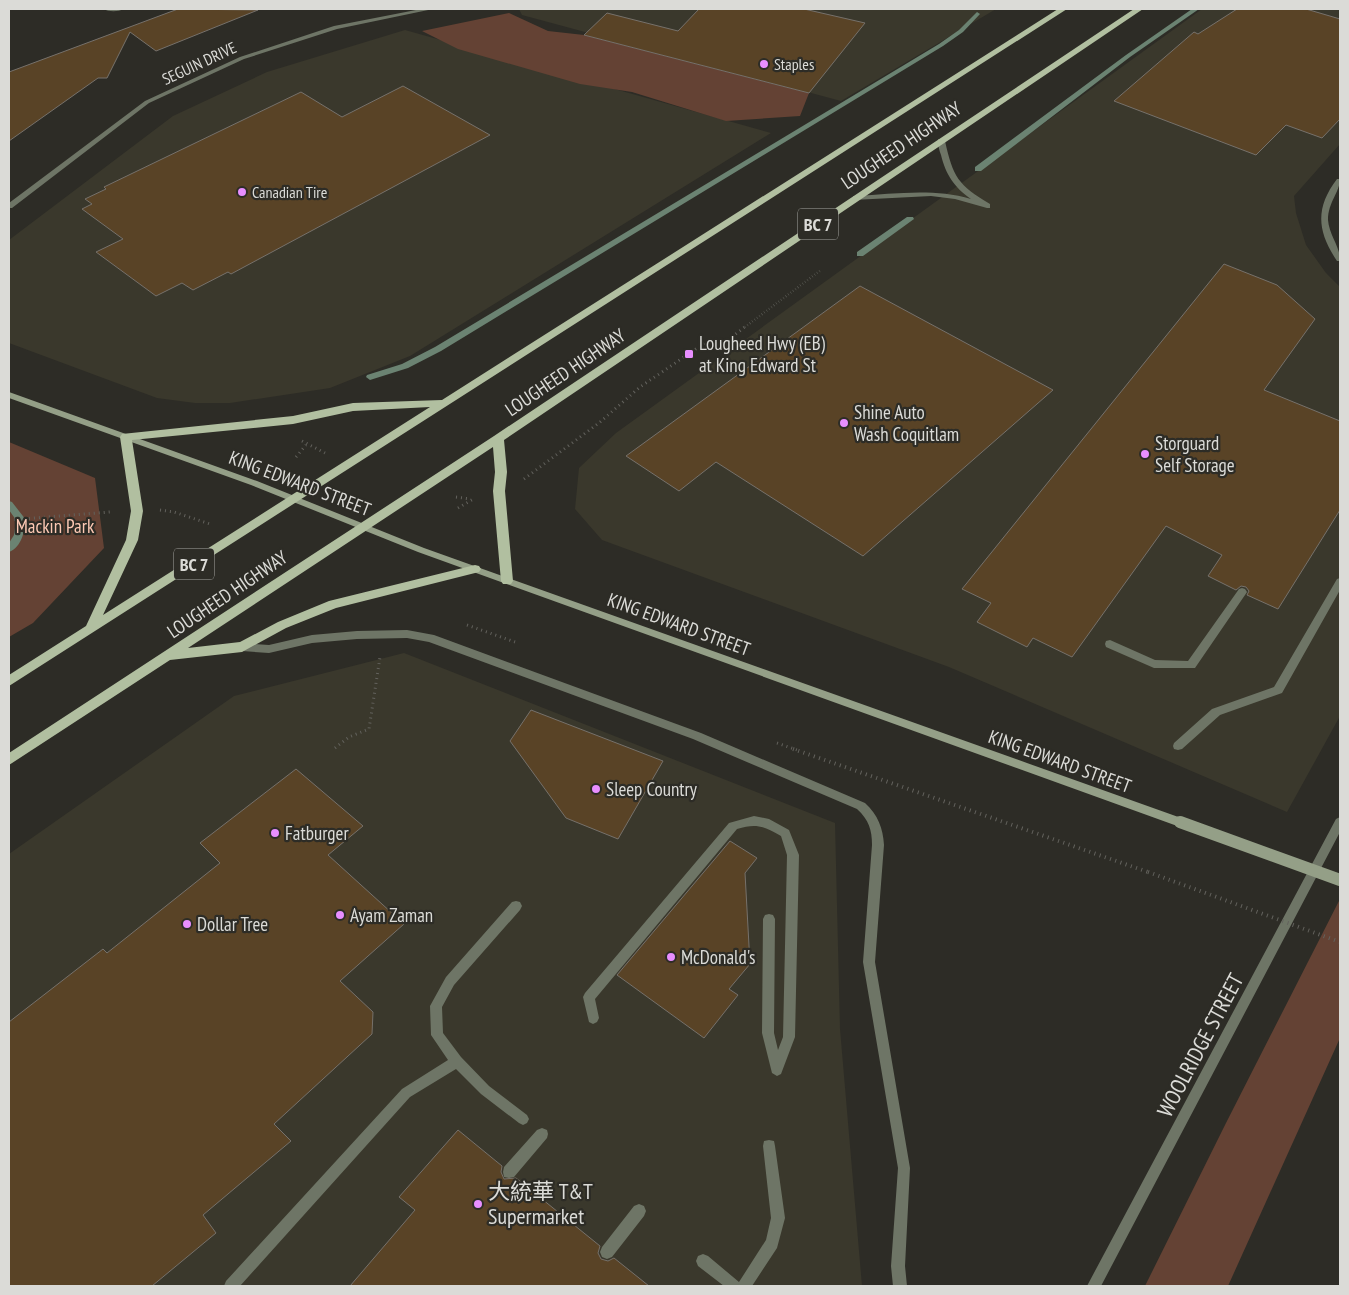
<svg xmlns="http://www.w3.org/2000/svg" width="1349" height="1295" font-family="'PT Sans Narrow','Noto Sans SC',sans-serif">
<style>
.built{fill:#3a382c}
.green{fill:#644234}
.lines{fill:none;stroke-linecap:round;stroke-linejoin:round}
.stream{fill:#6b8372;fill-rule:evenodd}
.building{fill:#594326;stroke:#76716b}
.path-far2{stroke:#63625d;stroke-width:2.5;stroke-dasharray:0.5 2.5;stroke-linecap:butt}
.path-far1{stroke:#63625d;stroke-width:3;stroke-dasharray:1 4;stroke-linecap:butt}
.path{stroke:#63625d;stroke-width:4;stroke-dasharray:1 4.5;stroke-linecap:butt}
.lane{fill:#6e7566;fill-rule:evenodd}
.street{fill:#6e7566;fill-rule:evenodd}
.secondary{fill:#949f87;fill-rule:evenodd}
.primary{fill:#b1bfa0;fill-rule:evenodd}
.path-bridge{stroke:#63625d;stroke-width:4;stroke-dasharray:1 4.5;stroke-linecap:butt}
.secondary-bridge{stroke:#949f87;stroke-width:12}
.poi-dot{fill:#e88eff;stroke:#2d2c26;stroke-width:2}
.labels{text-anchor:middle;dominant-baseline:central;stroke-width:4.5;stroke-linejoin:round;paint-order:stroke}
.far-street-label{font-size:16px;fill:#dbdbd7;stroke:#2d2c26}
.far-poi-label{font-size:16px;fill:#dbdbd7;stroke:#2d2c26;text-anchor:start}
.shield{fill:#2d2c26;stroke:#a7a6a2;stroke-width:1}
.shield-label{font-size:18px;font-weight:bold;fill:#dbdbd7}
.street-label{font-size:19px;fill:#dbdbd7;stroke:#2d2c26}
.poi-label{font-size:19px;fill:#dbdbd7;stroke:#2d2c26;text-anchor:start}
.park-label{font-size:19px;fill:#fdc9b4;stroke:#2d2c26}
.near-street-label{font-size:22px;fill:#dbdbd7;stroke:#2d2c26}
.near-poi-label{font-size:22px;fill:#dbdbd7;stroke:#2d2c26;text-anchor:start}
</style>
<rect width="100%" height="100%" fill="#2d2c26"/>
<path class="built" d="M519,9H996L841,101L522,15Z
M1202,9H1340V144L1294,196L1296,213L1306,245L1326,273L1340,287V716L1287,812L949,667L602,540L575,509L579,468L616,433Z
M405,30L771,133L410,356L330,388L230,403H195L157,398L9,343V240L173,116L267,72Z
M404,653L835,823L840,1029L862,1286H9V854L234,696Z"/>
<path class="green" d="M509,13L548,31L584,35L809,93L800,116L726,121L632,92L580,84L458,49L422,31Z
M9,442L95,478L104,548L33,623L9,637Z
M1340,899V1038L1228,1286H1145L1226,1123Z"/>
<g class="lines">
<path class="stream" d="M1192,9H1199L1130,57L981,171H975V167L1126,55Z
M977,12L980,14L963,32L943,46L441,351L408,368L370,380L366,377L367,375L402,364L435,347L939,44L959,30Z
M907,217H913L914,219L863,256H857V252Z
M9,501L12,502L26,520C24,532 22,547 9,552V543L14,535L16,520L9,510Z"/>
</g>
<path class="building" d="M178,9L258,10L156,51L130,32L107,78H98L9,141V72Z
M699,9H804L865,23L809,93L584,35L607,13L678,31Z
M1237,9H1306L1340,19V119L1322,138L1286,125L1256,155L1114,101L1194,32L1198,34Z
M403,86L490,135L231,274L228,272L193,290L182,283L156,296L96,252L123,239L82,209L92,204L85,199L106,189L104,187L301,92L342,117Z
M1224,264L1277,285L1315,319L1264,390L1340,421V510L1278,609L1247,595L1249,591L1246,587L1241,586L1236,590L1208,576L1222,555L1166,526L1072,657L1033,638L1027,647L977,622L991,603L962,589Z
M860,286L1053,390L863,556L716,462L679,491L626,456Z
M531,710L663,761L618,839L566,818L510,741Z
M296,769L363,826L328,855L404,924L340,981L373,1012L372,1034L274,1124L291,1141L203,1215L216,1233L152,1286H9V1022L103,949L107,953L220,863L200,843Z
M730,841L757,858L745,873L750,964L729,989L738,995L704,1038L617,975Z
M458,1130L502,1166L501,1172L504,1179L516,1178L600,1246L598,1253L601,1259L608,1261L614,1258L649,1286H350L415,1210L399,1197Z"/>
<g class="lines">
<path class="path-far2" d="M745,327L821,270"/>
<path class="path-far1" d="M302,441L325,453
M296,457L306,445
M524,479L599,423L640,387L709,340L719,347L746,326
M456,497L470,499
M458,508L475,498
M160,510L174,512L210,524
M9,520L110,512
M467,625L515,642
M777,743L797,750
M335,748L349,737L369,729L380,657"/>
<path class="path" d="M793,749L1148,872"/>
<path class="lane" d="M104,9H123C119,12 108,12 104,9Z
M938,139L945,141C953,177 958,185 990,204V208H987L955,199L931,196L853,200V196H856C894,194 933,188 971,199C954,187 946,175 941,155C939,150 938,145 938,139Z
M1340,578V590L1282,693L1220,715L1182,749L1178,750L1174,749L1173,746L1174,743L1212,709L1274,687L1337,579Z
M1242,588L1245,589L1247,592L1245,595L1195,668H1154L1106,647L1105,644L1106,641L1110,640L1155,660L1188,661L1239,589Z
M407,630L434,635L701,733L865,803C878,815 883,828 884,845L875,962L910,1168L905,1266L907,1286H893L891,1266L898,1168L863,962L872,845C872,830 869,820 857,809L693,739L429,642L407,638L357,639L312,643L269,653L242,651L238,650L237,647L238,644L242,643L269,645L312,635L357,631Z
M754,816L769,819L789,830L799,855L795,1037L781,1074L777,1076L772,1073L762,1033L763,919L765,915L769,914L773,915L775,919L774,1033L778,1050L783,1037L787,855L781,836C764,826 756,823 737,829L595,999L599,1018L597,1022L593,1024L589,1022L583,997L585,993L729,823Z
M516,901L520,902L522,906L520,910L454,985L442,1007L443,1033L461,1057L489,1086L527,1115L529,1119L527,1123L523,1125L519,1123L481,1094L456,1069L410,1097L240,1286H224L226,1281L402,1089L448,1060L431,1035L430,1006L446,977L512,902Z
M542,1128L547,1130L548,1134L547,1138L514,1177L509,1178L504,1177L503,1172L504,1167L537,1130Z
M769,1140L774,1141L775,1146L785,1218L777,1248L752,1286H724L698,1266L696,1261L698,1256L703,1254L708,1256L739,1282L766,1240L771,1218L763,1146L764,1141Z
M639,1204L644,1206L646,1211L644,1216L612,1257L607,1259L602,1257L600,1252L602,1247L634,1206Z"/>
<path class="street" d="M421,9H433L337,29L244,59L149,103L12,208H9V203L145,101L240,57L334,26Z
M1337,179H1340C1340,192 1328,202 1328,220C1329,235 1341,248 1340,261H1337C1317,231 1315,208 1337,179Z
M1340,817V832L1101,1286H1087L1336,819Z"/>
<path class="secondary" d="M9,392L257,481L424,548L1184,819L1185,822L1184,825L1180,827L418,552L251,485L9,398Z"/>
<path class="primary" d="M1058,9H1067L9,686V675L86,626L126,540L131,511L120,437L122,434L293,416L353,403L442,400ZM430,407L103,615L138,540L143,511L132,440L293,424L353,411Z
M1134,9H1143L504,440L507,472L505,491L513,581L511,584H503L501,581L493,491L495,472L493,447L188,648L240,642L278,622L329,601L475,565L479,566L481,569L479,572L336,608L286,628L242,652L170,660L9,765V753L494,436Z"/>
<path class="path-bridge" d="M1148,872L1340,942"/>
<path class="secondary-bridge" d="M1180,822L1340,880"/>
</g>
<g class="poi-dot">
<circle cx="764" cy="64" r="5"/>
<circle cx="242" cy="192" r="5"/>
<rect x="684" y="349" width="10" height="10" rx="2.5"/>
<circle cx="844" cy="423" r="5"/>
<circle cx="1145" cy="454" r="5"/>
<circle cx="596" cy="789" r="5"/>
<circle cx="275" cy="833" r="5"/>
<circle cx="340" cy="915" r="5"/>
<circle cx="187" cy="924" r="5"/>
<circle cx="671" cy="957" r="5"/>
<circle cx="478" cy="1204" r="5"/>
</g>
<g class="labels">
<g class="far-street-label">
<text transform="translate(199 63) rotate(-25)">SEGUIN DRIVE</text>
</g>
<g class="far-poi-label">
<text x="774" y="64">Staples</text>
<text x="252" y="192">Canadian Tire</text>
</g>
<g class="shield">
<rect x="798" y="208.5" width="40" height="31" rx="4"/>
<rect x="174" y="548.5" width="40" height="31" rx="4"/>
</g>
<g class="shield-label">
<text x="818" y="224">BC 7</text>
<text x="194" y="564">BC 7</text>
</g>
<g class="street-label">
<text transform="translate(901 145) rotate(-34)">LOUGHEED HIGHWAY</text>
<text transform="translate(565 372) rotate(-34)">LOUGHEED HIGHWAY</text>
<text transform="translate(300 483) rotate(21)">KING EDWARD STREET</text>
<text transform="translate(227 594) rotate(-34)">LOUGHEED HIGHWAY</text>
<text transform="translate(679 624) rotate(20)">KING EDWARD STREET</text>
<text transform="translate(1060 761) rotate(20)">KING EDWARD STREET</text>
</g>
<g class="poi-label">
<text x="699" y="343">Lougheed Hwy (EB)<tspan x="699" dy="22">at King Edward St</tspan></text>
<text x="854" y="412">Shine Auto<tspan x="854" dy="22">Wash Coquitlam</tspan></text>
<text x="1155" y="443">Storguard<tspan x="1155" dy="22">Self Storage</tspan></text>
<text x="606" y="789">Sleep Country</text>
<text x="285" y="833">Fatburger</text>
<text x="350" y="915">Ayam Zaman</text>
<text x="197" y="924">Dollar Tree</text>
<text x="681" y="957">McDonald's</text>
</g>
<g class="park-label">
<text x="55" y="526">Mackin Park</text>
</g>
<g class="near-street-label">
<text transform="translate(1200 1045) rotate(-62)">WOOLRIDGE STREET</text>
</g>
<g class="near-poi-label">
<text x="488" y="1191">大統華 T&amp;T<tspan x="488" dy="25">Supermarket</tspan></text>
</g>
</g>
<rect width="1349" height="1295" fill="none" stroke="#dbdbd7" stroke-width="20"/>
</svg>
